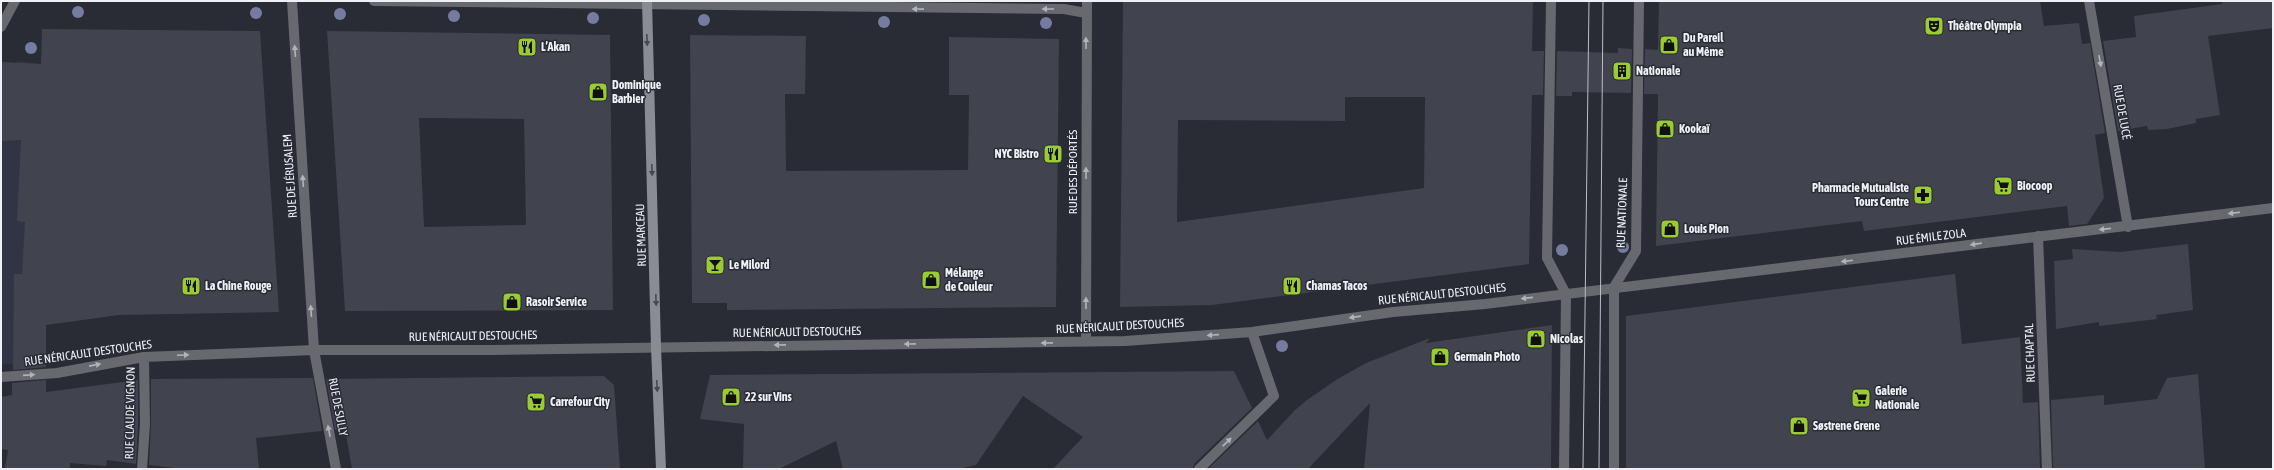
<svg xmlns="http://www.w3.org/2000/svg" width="2274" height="470" font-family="'Asap Condensed',sans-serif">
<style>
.built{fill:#313444}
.building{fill:#41434e;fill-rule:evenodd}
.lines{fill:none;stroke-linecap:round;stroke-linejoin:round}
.street{stroke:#68696f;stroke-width:10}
.secondary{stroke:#8a8c94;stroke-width:10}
.tram{stroke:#bbbdc4;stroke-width:1}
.tree{fill:#757ca0}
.oneway{fill:#b2b4ba}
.oneway2{fill:#464852}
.labels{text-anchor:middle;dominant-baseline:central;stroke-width:3;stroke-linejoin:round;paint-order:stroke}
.poi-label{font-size:12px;font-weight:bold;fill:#eff1f7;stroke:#292b35;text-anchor:start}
.street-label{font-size:12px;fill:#eff1f7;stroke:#292b35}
</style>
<rect width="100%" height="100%" fill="#292b35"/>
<path class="built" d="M17,61L42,64L46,365L1,364V62L16,63Z"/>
<path class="building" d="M1123,1H1533L1532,51H1544L1543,95H1532L1529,264L1212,305L1120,307ZM1345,97H1425L1424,188L1177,222L1178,120L1345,121Z
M1659,1H2040L2044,26L2079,23L2082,44L2090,43L2105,133L2095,135L2104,198L2087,224L2069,226L2067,206L1864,231L1862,221L1656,246L1658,94H1644L1645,49L1658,50Z
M2222,1H2273V28L2208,36L2220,115L2196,119V123L2167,129L2148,130L2147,126L2118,131L2103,41L2136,37L2134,16L2222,4Z
M42,29L260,31L279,312L119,315L46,325V367L13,370L14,274H22L25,222L17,221L21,140L1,141V62L41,64Z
M327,31L610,35L613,310L345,311ZM419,118L524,119L526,225L424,227Z
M690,35L806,36L805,94H785L786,171L968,170L969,95H949V37L1059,39L1056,307L727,310V303H692Z
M1618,48L1632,49L1631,93L1572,92V96H1556L1557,51L1618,53Z
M2188,244L2193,310L2156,315L2157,319L2099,326V322L2056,329L2054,261L2073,259L2072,249L2120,252Z
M1955,274L1962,344L2020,337L2023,403L2038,402L2040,469H1626V316Z
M1552,325L1551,469H1364L1370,403L1308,469H1208L1258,421L1267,440L1295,410L1307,400L1336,380L1366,363L1430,338L1426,343Z
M1234,371L1252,408L1194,464L1193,469H1053L1083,437L1023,396L976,465L959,469H843L836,441L779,469H743L744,424L700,419L710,375Z
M2198,374L2205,469H2053L2051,400L2104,395V405L2157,399L2167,378Z
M604,376L614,385L620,469H352L345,429L335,430L326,379Z
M313,378L322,431L256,438L259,469H181L149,465L151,424V379Z
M46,380V392L138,380V424L136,464L107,460L106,466L70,463V469H5L8,450L1,449V397L12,395V383Z"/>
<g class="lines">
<path class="street" d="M292,1L314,350L336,469
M374,1L1064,9L1086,13
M1551,1L1547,258L1566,294L1564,469
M2089,1L2128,227
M1,27L15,1
M2038,236L2047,469
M1086,342L1087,1
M1,377L57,373L144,357L314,350H491L1125,341L1252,332L1393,312L1485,304L2273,208
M142,469L145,424L144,357
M1199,469L1274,396L1252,332
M1614,469V287L1636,251L1639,1"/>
<path class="secondary" d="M647,1L656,347L661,469"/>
<path class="tram" d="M1583,469L1589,1
M1599,469L1603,1"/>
</g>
<g class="tree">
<circle cx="78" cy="12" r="6"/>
<circle cx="256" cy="13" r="6"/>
<circle cx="340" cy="14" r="6"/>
<circle cx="454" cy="16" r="6"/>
<circle cx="593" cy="18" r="6"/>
<circle cx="704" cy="20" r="6"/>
<circle cx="884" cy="22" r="6"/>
<circle cx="1046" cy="23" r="6"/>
<circle cx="31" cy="48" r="6"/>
<circle cx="1623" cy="247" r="6"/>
<circle cx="1562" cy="250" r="6"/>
<circle cx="1282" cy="346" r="6"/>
</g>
<defs><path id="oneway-solid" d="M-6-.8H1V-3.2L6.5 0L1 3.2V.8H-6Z"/></defs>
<g class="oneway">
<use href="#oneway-solid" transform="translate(918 9) rotate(-179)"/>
<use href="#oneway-solid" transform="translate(1048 9) rotate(-180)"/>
<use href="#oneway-solid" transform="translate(1086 43) rotate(-90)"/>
<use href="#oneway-solid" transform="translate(295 51) rotate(-94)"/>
<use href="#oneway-solid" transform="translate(2100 61) rotate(80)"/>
<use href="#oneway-solid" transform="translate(1086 173) rotate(-90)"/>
<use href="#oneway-solid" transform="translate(303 181) rotate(-94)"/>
<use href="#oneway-solid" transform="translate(2234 213) rotate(173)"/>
<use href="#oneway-solid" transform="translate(2105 229) rotate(174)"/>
<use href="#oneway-solid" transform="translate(1976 244) rotate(172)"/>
<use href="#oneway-solid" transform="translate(1847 261) rotate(173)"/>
<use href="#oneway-solid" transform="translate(1527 298) rotate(174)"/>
<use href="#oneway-solid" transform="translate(1086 303) rotate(-90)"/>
<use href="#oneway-solid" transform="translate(311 311) rotate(-94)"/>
<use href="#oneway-solid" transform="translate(1355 317) rotate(172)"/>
<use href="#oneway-solid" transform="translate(1213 335) rotate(176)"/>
<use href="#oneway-solid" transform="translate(1047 343) rotate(179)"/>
<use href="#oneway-solid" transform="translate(910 344) rotate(179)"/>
<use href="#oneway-solid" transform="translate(780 345) rotate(179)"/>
<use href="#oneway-solid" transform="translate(183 355) rotate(-2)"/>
<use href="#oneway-solid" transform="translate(95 365) rotate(-11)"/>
<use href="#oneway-solid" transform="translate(29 375) rotate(-4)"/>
<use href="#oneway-solid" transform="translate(329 431) rotate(-101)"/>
<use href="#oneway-solid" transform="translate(1227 442) rotate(-44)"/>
</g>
<g class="oneway2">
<use href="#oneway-solid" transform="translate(647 40) rotate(88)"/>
<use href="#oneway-solid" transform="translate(652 170) rotate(88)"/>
<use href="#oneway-solid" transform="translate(656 300) rotate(88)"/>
<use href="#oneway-solid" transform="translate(657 386) rotate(87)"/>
</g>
<defs>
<g id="theatre-square" transform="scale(1)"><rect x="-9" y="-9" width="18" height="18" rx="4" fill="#9bcb33" stroke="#292b35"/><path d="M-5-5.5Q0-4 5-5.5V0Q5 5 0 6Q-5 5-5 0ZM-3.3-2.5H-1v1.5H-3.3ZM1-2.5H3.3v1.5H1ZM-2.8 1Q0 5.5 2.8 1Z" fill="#111"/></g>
<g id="shop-square" transform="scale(1)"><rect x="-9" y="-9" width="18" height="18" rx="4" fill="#9bcb33" stroke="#292b35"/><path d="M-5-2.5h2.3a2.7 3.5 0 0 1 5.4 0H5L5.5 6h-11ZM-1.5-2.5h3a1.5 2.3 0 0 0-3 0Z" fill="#111"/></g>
<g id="restaurant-square" transform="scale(1)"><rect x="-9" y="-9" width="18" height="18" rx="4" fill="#9bcb33" stroke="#292b35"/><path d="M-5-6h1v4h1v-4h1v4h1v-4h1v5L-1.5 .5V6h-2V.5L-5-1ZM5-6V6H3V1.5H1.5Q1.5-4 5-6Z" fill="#111"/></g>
<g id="building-square" transform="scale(1)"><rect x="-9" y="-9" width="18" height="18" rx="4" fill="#9bcb33" stroke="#292b35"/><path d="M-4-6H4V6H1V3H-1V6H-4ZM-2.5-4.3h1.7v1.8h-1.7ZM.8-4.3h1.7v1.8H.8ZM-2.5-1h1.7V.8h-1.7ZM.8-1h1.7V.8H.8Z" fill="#111"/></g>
<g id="supermarket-square" transform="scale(1)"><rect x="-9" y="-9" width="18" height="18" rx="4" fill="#9bcb33" stroke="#292b35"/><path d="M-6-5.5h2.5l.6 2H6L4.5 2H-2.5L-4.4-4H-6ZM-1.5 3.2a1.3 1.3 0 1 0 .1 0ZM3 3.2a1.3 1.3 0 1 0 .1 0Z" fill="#111"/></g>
<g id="pharmacy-square" transform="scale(1)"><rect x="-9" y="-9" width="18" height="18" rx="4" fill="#9bcb33" stroke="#292b35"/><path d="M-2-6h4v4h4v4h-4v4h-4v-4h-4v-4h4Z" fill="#111"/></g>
<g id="bar-square" transform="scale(1)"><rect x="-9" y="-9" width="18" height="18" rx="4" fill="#9bcb33" stroke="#292b35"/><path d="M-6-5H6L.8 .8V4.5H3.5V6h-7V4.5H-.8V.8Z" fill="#111"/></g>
</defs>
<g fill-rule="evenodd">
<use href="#theatre-square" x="1934" y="26"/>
<use href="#shop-square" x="1669" y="45"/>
<use href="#restaurant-square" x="527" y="47"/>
<use href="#building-square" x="1622" y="71"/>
<use href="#shop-square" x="598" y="92"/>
<use href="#shop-square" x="1665" y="129"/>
<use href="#restaurant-square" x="1053" y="154"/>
<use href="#supermarket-square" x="2003" y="186"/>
<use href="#pharmacy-square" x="1923" y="195"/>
<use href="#shop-square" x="1670" y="229"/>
<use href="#bar-square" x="715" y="265"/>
<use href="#shop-square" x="931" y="280"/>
<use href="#restaurant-square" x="191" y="286"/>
<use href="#restaurant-square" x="1292" y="286"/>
<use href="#shop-square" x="512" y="302"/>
<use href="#shop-square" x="1536" y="339"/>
<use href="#shop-square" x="1440" y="357"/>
<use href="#shop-square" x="731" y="397"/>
<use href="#supermarket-square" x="1861" y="398"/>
<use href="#supermarket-square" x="536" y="402"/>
<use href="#shop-square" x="1799" y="426"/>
</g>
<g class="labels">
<g class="poi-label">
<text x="1948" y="26">Théâtre Olympia</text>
<text x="1683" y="38">Du Pareil<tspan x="1683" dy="14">au Même</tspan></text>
<text x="541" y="47">L’Akan</text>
<text x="1636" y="71">Nationale</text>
<text x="612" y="85">Dominique<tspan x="612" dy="14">Barbier</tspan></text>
<text x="1679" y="129">Kookaï</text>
<text x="1039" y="154" text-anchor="end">NYC Bistro</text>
<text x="2017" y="186">Biocoop</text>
<text x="1909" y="188" text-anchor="end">Pharmacie Mutualiste<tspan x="1909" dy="14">Tours Centre</tspan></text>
<text x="1684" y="229">Louis Pion</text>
<text x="729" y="265">Le Milord</text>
<text x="945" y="273">Mélange<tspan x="945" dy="14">de Couleur</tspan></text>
<text x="205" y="286">La Chine Rouge</text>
<text x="1306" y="286">Chamas Tacos</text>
<text x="526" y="302">Rasoir Service</text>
<text x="1550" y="339">Nicolas</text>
<text x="1454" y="357">Germain Photo</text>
<text x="1875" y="391">Galerie<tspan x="1875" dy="14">Nationale</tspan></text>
<text x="745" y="397">22 sur Vins</text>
<text x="550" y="402">Carrefour City</text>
<text x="1813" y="426">Søstrene Grene</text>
</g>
<g class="street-label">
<text transform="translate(2122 112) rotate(80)">RUE DE LUCÉ</text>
<text transform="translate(1073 172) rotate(-90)">RUE DES DÉPORTÉS</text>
<text transform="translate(290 176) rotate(-94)">RUE DE JÉRUSALEM</text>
<text transform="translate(1622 213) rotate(-88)">RUE NATIONALE</text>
<text transform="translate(641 235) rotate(-92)">RUE MARCEAU</text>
<text transform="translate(1931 237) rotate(-7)">RUE ÉMILE ZOLA</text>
<text transform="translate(1442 294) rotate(-6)">RUE NÉRICAULT DESTOUCHES</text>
<text transform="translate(1120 326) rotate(-3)">RUE NÉRICAULT DESTOUCHES</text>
<text transform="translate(797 332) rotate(-1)">RUE NÉRICAULT DESTOUCHES</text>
<text transform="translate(473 336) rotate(-1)">RUE NÉRICAULT DESTOUCHES</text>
<text transform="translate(88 353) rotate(-8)">RUE NÉRICAULT DESTOUCHES</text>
<text transform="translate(2030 353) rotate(-92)">RUE CHAPTAL</text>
<text transform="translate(338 407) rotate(79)">RUE DE SULLY</text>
<text transform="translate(130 413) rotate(-89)">RUE CLAUDE VIGNON</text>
</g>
</g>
<rect width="2274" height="470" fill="none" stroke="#eff1f7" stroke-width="4"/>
</svg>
